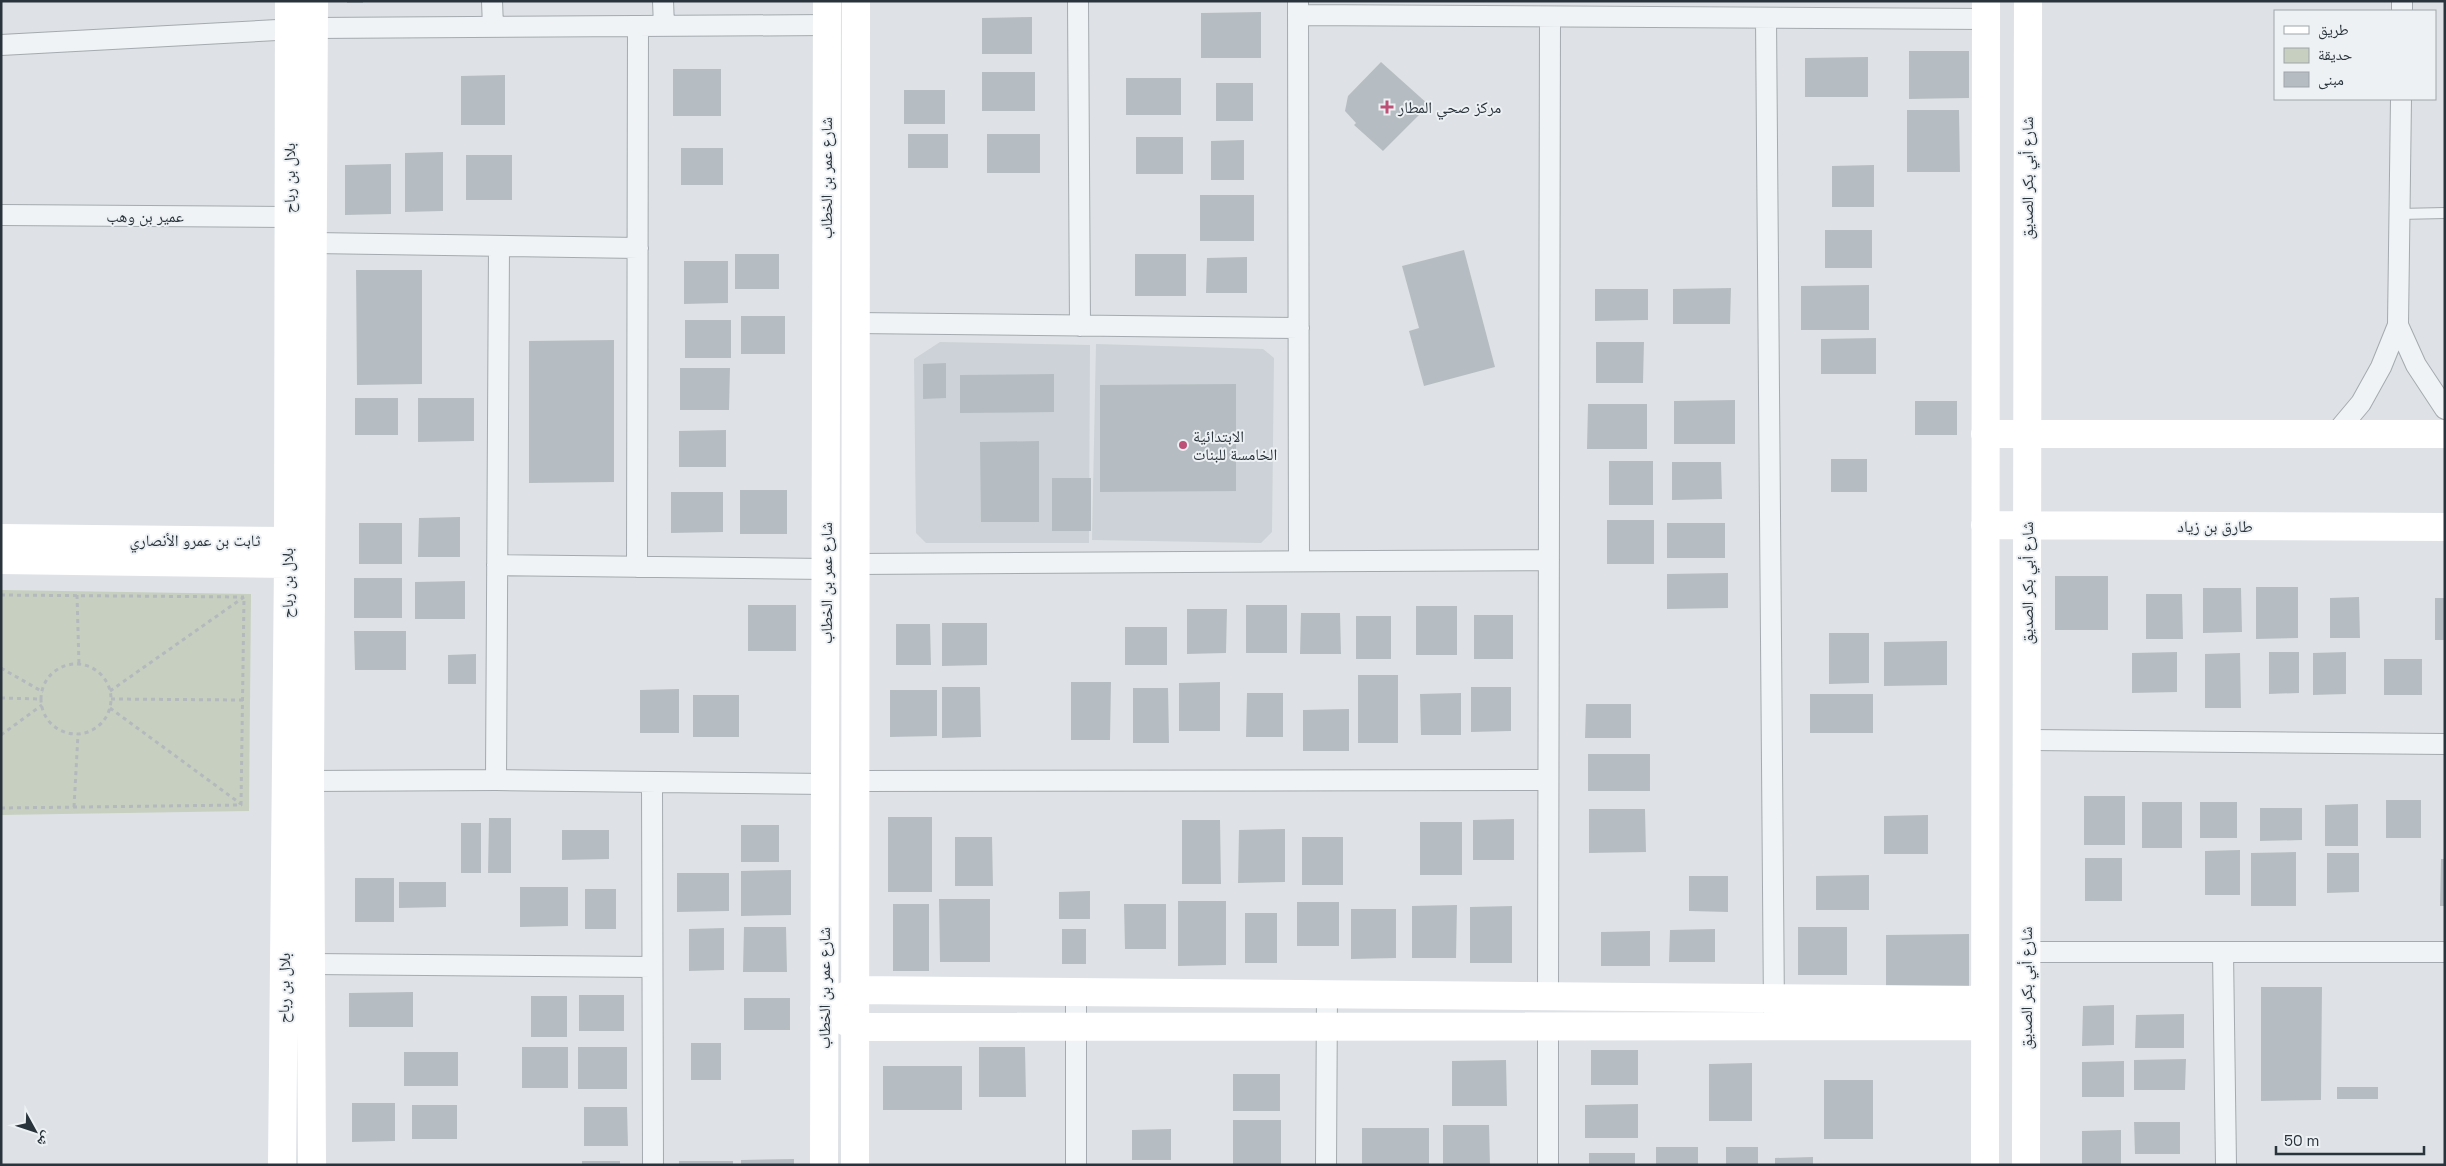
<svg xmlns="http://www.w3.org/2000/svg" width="2446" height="1166" font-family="'Space Grotesk','Noto Naskh Arabic',sans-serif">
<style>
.built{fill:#ccd2d7}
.green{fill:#c7cfc0}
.building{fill:#b6bdc2}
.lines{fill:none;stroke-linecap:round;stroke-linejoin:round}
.lane-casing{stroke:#a4aaaf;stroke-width:12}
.street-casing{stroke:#a4aaaf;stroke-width:22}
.path{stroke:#b4b9bd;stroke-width:3;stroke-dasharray:4 4;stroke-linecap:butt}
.lane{stroke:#f0f3f5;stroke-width:10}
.street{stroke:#f0f3f5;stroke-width:20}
.secondary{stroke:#fff;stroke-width:28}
.poi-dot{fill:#bd5076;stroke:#edf1f4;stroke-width:2}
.labels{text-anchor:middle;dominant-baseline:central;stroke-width:4;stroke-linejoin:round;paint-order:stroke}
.poi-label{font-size:16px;fill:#29333b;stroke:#edf1f4;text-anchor:start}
.street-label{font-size:16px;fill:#29333b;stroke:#edf1f4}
</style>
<rect width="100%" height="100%" fill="#dee2e6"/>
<path class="built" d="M940,342L1090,345L1089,543H926L916,533L914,359Z
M1096,344L1263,349L1274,358L1272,532L1261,543L1092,540Z"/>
<path class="green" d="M1,590L251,594L249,811L1,815Z"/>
<path class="building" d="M347,1H363V3H347Z
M1261,12V58H1201V13Z
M1032,17V54H982V18Z
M1909,51H1969V98L1909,99Z
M1868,57V97H1805V58Z
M1381,62L1429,105L1383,151L1354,125L1356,123L1345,111L1348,96Z
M673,69H721V116H673Z
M982,72H1035V111H982Z
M505,75V125H461V76Z
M1126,78H1181V115H1126Z
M1216,83H1253V121H1216Z
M904,90H945V124H904Z
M1907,110H1959L1960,172H1907Z
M908,134H948V168H908Z
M987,134H1040V173H987Z
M1136,137H1183V174H1136Z
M1244,140V180H1211V141Z
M681,148H723V185H681Z
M443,152V211L405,212V153Z
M466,155H512V200H466Z
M391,164V214L345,215V165Z
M1874,165V207H1832V166Z
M1200,195H1254V241H1200Z
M1825,230H1872V268H1825Z
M1464,250L1495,367L1424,386L1409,331L1419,328L1402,266Z
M735,254H779V289H735Z
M1135,254H1186V296H1135Z
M1247,257V293H1206L1207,258Z
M684,261H728V303L684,304Z
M356,270H422V384L357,385Z
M1869,285V330H1801V286Z
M1731,288L1730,324H1673V289Z
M1595,289H1648V320L1595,321Z
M741,316H785V354H741Z
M685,320H731V358H685Z
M1876,338V374H1821V339Z
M614,340V482L529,483V341Z
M1596,342H1644L1643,383H1596Z
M946,363V398L923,399V364Z
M680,368H730L729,410H680Z
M1054,374V412L960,413V375Z
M1236,384V491L1100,492V385Z
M355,398H398V435H355Z
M418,398H474V441L418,442Z
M1735,400V444H1674V401Z
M1915,401H1957V435H1915Z
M1588,404H1647V449H1587Z
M726,430V467H679V431Z
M1039,441V522H981L980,442Z
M1831,459H1867V492H1831Z
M1609,461H1653V505H1609Z
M1672,462H1721L1722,499L1672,500Z
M1052,478H1091V531H1052Z
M740,490H787V534H740Z
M671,492H723V532L671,533Z
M460,517V557H418L419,518Z
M1607,520H1654V564H1607Z
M359,523H402V564H359Z
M1667,523H1725V558H1667Z
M1728,573V608L1667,609V574Z
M2055,576H2108V630H2055Z
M354,578H402V618H354Z
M465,581V619H415V582Z
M2256,587H2298V638L2256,639Z
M2203,588H2241L2242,632L2203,633Z
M2146,594H2182L2183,639H2146Z
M2359,597L2360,638H2330V598Z
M2435,598H2445V640H2435Z
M748,605H796V651H748Z
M1246,605H1287V653H1246Z
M1416,606H1457V655H1416Z
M1187,609H1227L1226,653L1187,654Z
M1301,613H1340L1341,654H1300Z
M1474,615H1513V659H1474Z
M1356,616H1391V659H1356Z
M942,623H987V665L942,666Z
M896,624H930L931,665H896Z
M1125,627H1167V665H1125Z
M354,631H406V670H355Z
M1829,633H1869V683L1829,684Z
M1947,641V685L1884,686V642Z
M2177,652V692L2132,693V653Z
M2269,652H2299V693L2269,694Z
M2346,652V694L2313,695V653Z
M2240,653L2241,708H2205V654Z
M476,654V684H448V655Z
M2384,659H2422V695H2384Z
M1358,675H1398V743H1358Z
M1071,682H1111L1110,740H1071Z
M1220,682V731H1179V683Z
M942,687H980L981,737L942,738Z
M1471,687H1511V731L1471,732Z
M1133,688H1168L1169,743H1133Z
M679,689V733H640V690Z
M890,690H937V736L890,737Z
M1247,693H1283V737H1246Z
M1461,693V735H1421L1420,694Z
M1810,694H1873V733H1810Z
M693,695H739V737H693Z
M1586,704H1631V738H1585Z
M1349,709V751H1303V710Z
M1588,754H1650V791H1588Z
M2084,796H2125V845H2084Z
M2386,800H2421V838H2386Z
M2142,802H2182V848H2142Z
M2200,802H2237V838H2200Z
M2358,804V846H2325V805Z
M2260,808H2302V840L2260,841Z
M1589,809H1645L1646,852L1589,853Z
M1928,815V854H1884V816Z
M888,817H932V892H888Z
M489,818H511V873H488Z
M1514,819V860H1473V820Z
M1182,820H1220L1221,884H1182Z
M1420,822H1462V875H1420Z
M461,823H481V873H461Z
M741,825H779V862H741Z
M1285,829V882L1238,883L1239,830Z
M562,830H609V859L562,860Z
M955,837H992L993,886H955Z
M1302,837H1343V885H1302Z
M2240,850V895H2205V851Z
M2296,852V906H2251V853Z
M2327,853H2359V892L2327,893Z
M2085,858H2122V901H2085Z
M2441,859H2445V906H2440Z
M791,870V915L741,916V871Z
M677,873H729V911L677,912Z
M1869,875V910H1816V876Z
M1689,876H1728V912L1689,911Z
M355,878H394V922H355Z
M399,882H446V907L399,908Z
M520,887H568V926L520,927Z
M585,889H616V929H585Z
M1090,891V919H1059V892Z
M939,899H990V962H940Z
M1178,901H1226V965L1178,966Z
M1297,902H1339V946H1297Z
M893,904H929V971H893Z
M1124,904H1166V949H1125Z
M1457,905L1456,958H1412V906Z
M1512,906V963H1470V907Z
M1351,909H1396V958L1351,959Z
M1245,913H1277V963H1245Z
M744,927H786L787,972H743Z
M1798,927H1847V975H1798Z
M724,928V970L689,971V929Z
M1062,929H1086V964H1062Z
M1715,929V962H1669L1670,930Z
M1650,931V966H1601V932Z
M1969,934V988L1886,989V935Z
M2261,987H2322L2321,1100L2261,1101Z
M413,992V1027H349V993Z
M579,995H624V1031H579Z
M531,996H567V1037H531Z
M744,998H790V1030H744Z
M2114,1005V1045L2082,1046L2083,1006Z
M2184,1014V1048H2135L2136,1015Z
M691,1043H721V1080H691Z
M522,1047H568V1088H522Z
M578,1047H627V1089H578Z
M979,1047H1025L1026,1097H979Z
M1591,1050H1638V1085H1591Z
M404,1052H458V1086H404Z
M2186,1059L2185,1090H2134V1060Z
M1506,1060L1507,1106H1452V1061Z
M2124,1061V1097H2082V1062Z
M1752,1063V1121H1709V1064Z
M883,1066H962V1110H883Z
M1233,1074H1280V1111H1233Z
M1824,1080H1873V1139H1824Z
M2337,1087H2378V1099H2337Z
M352,1103H395V1141L352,1142Z
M1638,1104V1138H1585V1105Z
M412,1105H457V1139H412Z
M584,1107H627L628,1146H584Z
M1233,1120H1281V1165H1233Z
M2134,1122H2180V1154H2135Z
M1443,1125H1489L1490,1165H1443Z
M1362,1128H1429V1165H1362Z
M1171,1129V1160H1132V1130Z
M2121,1130V1165H2082V1131Z
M1656,1147H1698V1165H1656Z
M1726,1147H1758V1165H1726Z
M1589,1153H1635V1165H1589Z
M1813,1157V1165H1775V1158Z
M794,1159V1165H741V1160Z
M582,1161H620V1165H582Z
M679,1161H733V1165H679Z"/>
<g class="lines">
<g class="lane-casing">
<path id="lane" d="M2399,214L2445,213"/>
</g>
<g class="street-casing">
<path id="street" d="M492,1L493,27
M663,1L664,26
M1078,1L1080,326
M1298,1L1299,561
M2402,11V1
M1298,15L1986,19
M1766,18L1774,1012
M1,45L314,28L827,25
M1,215L288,217
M314,243L638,248
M856,323L1299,328
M2398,325L2401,99
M2335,434L2361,403L2381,367L2398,325L2416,365L2445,409
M856,564L1549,560
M497,565L826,569
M637,567L638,26
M2027,740L2445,744
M496,780L499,246
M310,781L496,780L825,784
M856,781L1548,780
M652,782L653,1165
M2026,952H2445
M2223,952L2226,1165
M312,964L652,967
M1076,992V1165
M1548,996L1550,17
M1326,1165L1327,994
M1548,1165V1026"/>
</g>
<path class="path" d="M1,595L244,597
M77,595L79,665
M41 699a35 35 0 1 1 70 0a35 35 0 1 1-70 0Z
M1,668L43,692
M110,691L244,597
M1,698L42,699
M111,699L243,700
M110,708L241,804
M1,735L42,705
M74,807L78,734
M1,808L241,805L244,597"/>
<use href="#lane" class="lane"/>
<use href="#street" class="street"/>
<path class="secondary" d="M1985,434H2445
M1985,525L2445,527
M1,538L287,541L304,549
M1,560L288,564L304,556
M1985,1000L856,990L824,1008L855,1027L1985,1026
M282,1165L288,564L289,1
M312,1165L310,781L314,1
M824,1165L827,1
M855,1165L856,1
M1985,1165L1986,1
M2026,1165L2028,1"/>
</g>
<g class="poi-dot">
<path d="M1384.5 99.5h5v5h5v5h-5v5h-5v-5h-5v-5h5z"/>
<circle cx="1183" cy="445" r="5"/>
</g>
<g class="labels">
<g class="poi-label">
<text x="1398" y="107">مركز صحي المطار</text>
<text x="1193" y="436">الابتدائية<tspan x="1193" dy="18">الخامسة للبنات</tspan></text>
</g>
<g class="street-label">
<text transform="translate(289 178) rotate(-90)">بلال بن رباح</text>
<text transform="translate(826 178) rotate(-90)">شارع عمر بن الخطاب</text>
<text transform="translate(2027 178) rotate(-90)">شارع أبي بكر الصديق</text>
<text x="145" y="216">عمير بن وهب</text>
<text x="2215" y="526">طارق بن زياد</text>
<text x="195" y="540">ثابت بن عمرو الأنصاري</text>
<text transform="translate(287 583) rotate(-90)">بلال بن رباح</text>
<text transform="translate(826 583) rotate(-90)">شارع عمر بن الخطاب</text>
<text transform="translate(2027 583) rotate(-90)">شارع أبي بكر الصديق</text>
<text transform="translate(284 988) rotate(-89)">بلال بن رباح</text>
<text transform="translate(824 988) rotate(-90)">شارع عمر بن الخطاب</text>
<text transform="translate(2026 988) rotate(-90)">شارع أبي بكر الصديق</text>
</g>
</g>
<rect width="2446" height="1166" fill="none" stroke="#29333b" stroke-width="5"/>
<rect x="2274" y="10" width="162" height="90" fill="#edf1f4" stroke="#9fa5aa"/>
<rect x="2284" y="26" width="25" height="8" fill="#ffffff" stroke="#9fa5aa"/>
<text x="2318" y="35" font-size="15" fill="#29333b">طريق</text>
<rect x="2284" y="48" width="25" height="15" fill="#c7cfc0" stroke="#9fa5aa"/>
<text x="2318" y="60" font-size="15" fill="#29333b">حديقة</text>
<rect x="2284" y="72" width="25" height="15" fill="#b6bdc2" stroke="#9fa5aa"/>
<text x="2318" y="85" font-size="15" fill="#29333b">مبنى</text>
<g transform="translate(35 1131) rotate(130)" stroke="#edf1f4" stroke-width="4" paint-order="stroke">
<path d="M0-4L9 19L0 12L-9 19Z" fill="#29333b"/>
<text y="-8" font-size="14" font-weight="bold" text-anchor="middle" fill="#29333b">ش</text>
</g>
<path d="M2276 1146v8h148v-8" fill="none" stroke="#29333b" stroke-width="2.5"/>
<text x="2284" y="1146" font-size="15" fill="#29333b" stroke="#edf1f4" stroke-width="4" paint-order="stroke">50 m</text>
</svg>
